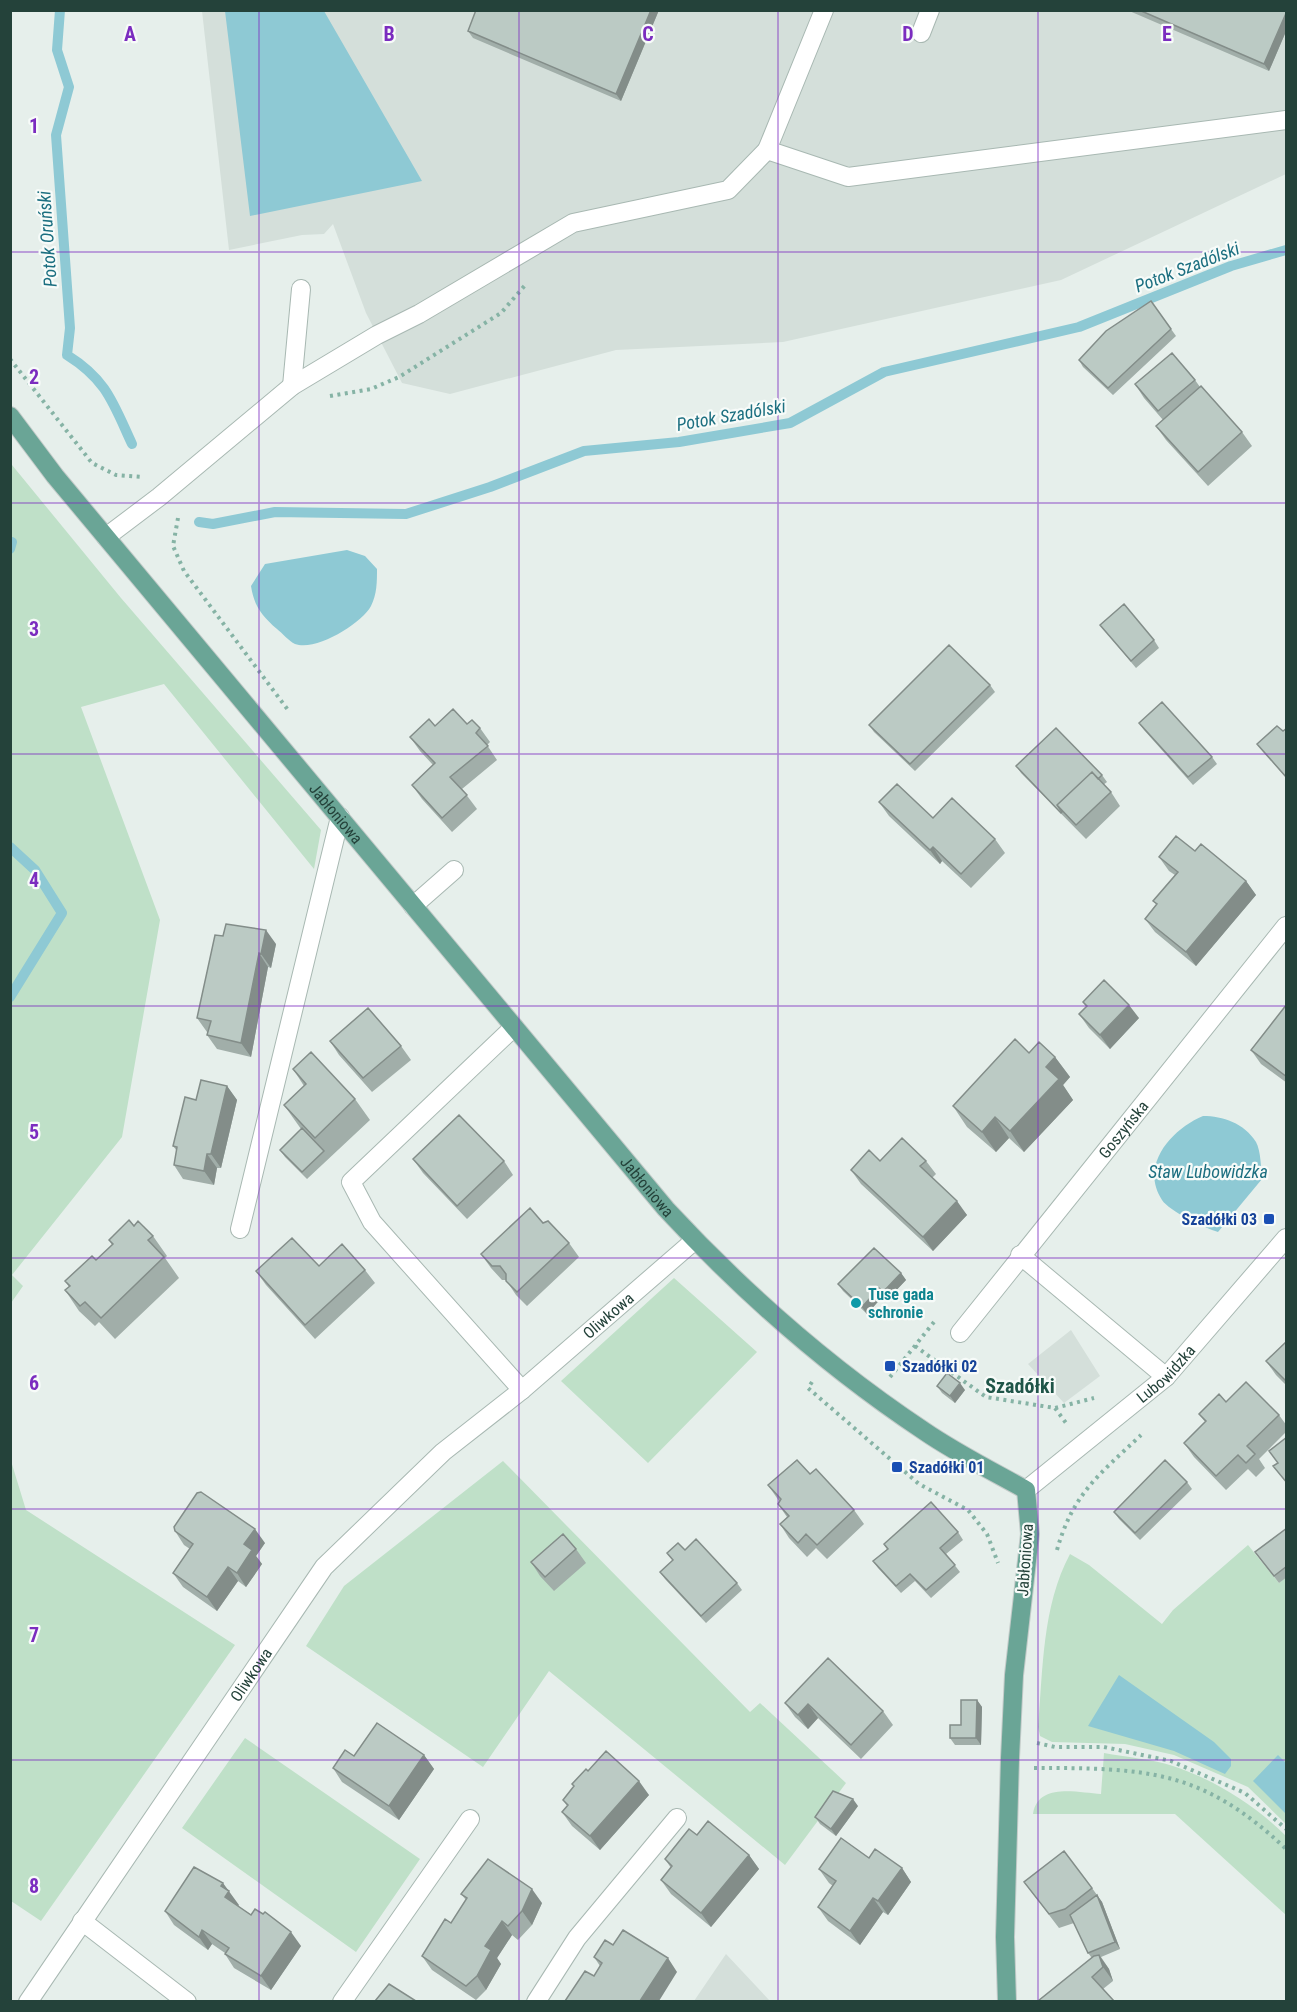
<svg xmlns="http://www.w3.org/2000/svg" width="1297" height="2012" font-family="'Roboto Condensed',sans-serif">
<style>
.built{fill:#d4dfda}
.green{fill:#bfe0c8}
.water{fill:#8ec9d4}
.lines{fill:none;stroke-linecap:round;stroke-linejoin:round}
.stream{stroke:#8ec9d4;stroke-width:10}
.minor-casing{stroke:#a8b8b2;stroke-width:20}
.major-casing{stroke:#c2cac8;stroke-width:20}
.path{stroke:#86b3a5;stroke-width:4;stroke-dasharray:3 4.5;stroke-linecap:butt}
.minor{stroke:#fff;stroke-width:18}
.major{stroke:#6aa596;stroke-width:18}
.wall{fill:#a1aea9}
.shaded-wall{fill:#838d89}
.building{fill:#bbcac4;stroke:#838d89;stroke-width:1.5}
.grid{fill:none;stroke:#7b2cbf;stroke-width:1.5;stroke-opacity:0.55}
.transit-dot{fill:#1a4fb4;stroke:#f7fbf9;stroke-width:2}
.culture-dot{fill:#0f9aa8;stroke:#f7fbf9;stroke-width:2}
.labels{text-anchor:middle;dominant-baseline:central;stroke-width:4.5;stroke-linejoin:round;paint-order:stroke}
.street-label{font-size:16px;fill:#24423a;stroke:#f7fbf9}
.transit-label{font-size:16px;font-weight:bold;fill:#164399;stroke:#f7fbf9;text-anchor:start}
.culture-label{font-size:16px;font-weight:bold;fill:#0d838f;stroke:#f7fbf9;text-anchor:start}
.water-label{font-size:18px;font-style:italic;fill:#1c6f80;stroke:#f7fbf9}
.quarter-label{font-size:20px;font-weight:bold;fill:#1f5548;stroke:#f7fbf9}
.grid-label{font-size:20px;text-anchor:middle;font-weight:bold;fill:#7b2cbf;stroke:#f7fbf9;stroke-width:4.5;stroke-linejoin:round;paint-order:stroke}
</style>
<rect width="100%" height="100%" fill="#e6efeb"/>
<path class="built" d="M202,11H1286V174L1061,280L783,342L616,350L450,394L402,383L366,313L333,224L324,234L302,235L229,250Z
M1071,1330L1100,1376L1064,1403L1028,1364Z
M726,1954L770,2001H694Z"/>
<path class="green" d="M12,465L121,598L321,830L314,869L164,684L81,707L160,920L122,1137L12,1275L23,1286L11,1303Z
M674,1278L757,1352L648,1463L561,1381Z
M11,1461L26,1510L235,1645L41,1921L11,1901Z
M503,1461L750,1712L760,1703L846,1783L785,1865L549,1671L483,1767L306,1646L344,1586Z
M1248,1545L1279,1583L1286,1577V1824L1248,1787L1174,1755L1125,1744L1052,1742L1040,1736L1038,1727C1043,1670 1042,1606 1070,1554L1089,1565L1162,1624L1173,1610Z
M245,1738L420,1859L356,1952L182,1828Z
M1104,1753C1126,1757 1151,1759 1173,1766C1215,1780 1255,1805 1286,1836V1915L1175,1814H1033C1038,1782 1078,1793 1101,1794Z"/>
<path class="water" d="M225,11H324L422,181L250,216Z
M347,550L365,556L377,569C377,582 377,594 371,606C362,623 316,652 295,644C289,641 282,633 277,629C262,616 254,606 251,586L265,564Z
M1203,1116C1223,1116 1244,1123 1256,1142C1261,1151 1261,1169 1262,1179L1218,1232C1205,1228 1169,1211 1162,1200C1139,1165 1172,1129 1203,1116Z
M1119,1675L1214,1742L1231,1759V1766L1225,1774L1174,1751L1088,1726Z
M1278,1755L1286,1763V1814L1253,1781Z"/>
<g class="lines">
<path class="stream" d="M60,10L57,50L69,87L56,135L70,328L67,355C107,380 113,403 132,444
M199,522L213,524L275,512L406,514L490,487L584,451L679,442L790,423L884,372L1079,327L1231,266L1286,250
M10,549L12,542
M10,847L35,870L62,913L10,997"/>
<g class="minor-casing">
<g id="minor">
<path d="M824,10L767,150L848,177L1286,120"/>
<path d="M921,33L930,10"/>
<path d="M292,386L301,289"/>
<path d="M106,537L159,497L292,386L377,335L419,314L573,223L728,190L767,150"/>
<path d="M413,906L454,870"/>
<path d="M514,1027L351,1182L372,1222L522,1390"/>
<path d="M240,1229L340,817"/>
<path d="M1020,1255L1166,1377"/>
<path id="s1" d="M960,1333L1286,926"/>
<path id="s2" d="M1026,1490L1166,1377L1286,1238"/>
<path d="M82,1921L187,2002"/>
<path id="s3" d="M28,2002L324,1567L443,1452L522,1390L695,1240"/>
<path d="M342,2002L470,1819"/>
<path d="M536,2002L577,1938L677,1818"/>
</g>
</g>
<g class="major-casing">
<g id="major">
<path id="s4" d="M10,416L55,476L666,1209C743,1292 829,1368 924,1431C956,1453 992,1471 1026,1490L1030,1534L1014,1675L1010,1758L1005,1937L1007,2002"/>
</g>
</g>
<path class="path" d="M10,359L92,463L116,475L142,477
M330,396L371,389L399,377L501,313L527,283
M178,518L173,546L184,571L288,710
M915,1346L986,1397L1055,1408L1094,1398
M890,1377L934,1322
M812,1382L808,1388L919,1484L968,1510L987,1534L998,1563
M1055,1408L1066,1423
M1057,1550C1073,1493 1100,1474 1141,1435
M1037,1743L1055,1747H1104L1171,1761L1245,1793L1286,1829
M1034,1768C1145,1768 1202,1769 1286,1849"/>
<use href="#minor" class="minor"/>
<use href="#major" class="major"/>
</g>
<path class="wall" d="M659,10L621,101L473,38L468,31Z
M1127,10H1287V29L1269,71Z
M1151,301L1176,336L1113,395L1083,367L1079,360Z
M1195,380L1200,387L1242,432L1252,446L1208,486L1166,440L1156,426L1163,420L1144,398L1135,384Z
M1100,625L1154,640L1159,648L1136,668Z
M990,685L995,692L915,771L874,732L869,725Z
M1139,723L1212,757L1217,764L1193,785L1144,730Z
M467,724L480,728L490,742L487,745L497,760L462,789L477,809L452,832L422,799L412,785L433,765L420,751L410,737L435,726Z
M1287,728V779L1257,744L1283,731Z
M1016,766L1102,775L1107,782L1103,785L1111,792L1120,806L1086,839L1021,773Z
M879,802L933,818L995,839L1005,853L971,888L942,861L940,864L889,816Z
M1195,851L1246,881L1256,895L1196,966L1155,932L1145,919L1156,904L1153,901L1175,875L1169,871L1159,857Z
M215,935L276,944L271,968L268,967L251,1057L217,1049L207,1035L208,1032H207L197,1018Z
M1083,1002L1139,1018L1110,1049L1089,1028L1079,1014L1086,1007Z
M1287,1004V1083L1261,1064L1251,1050Z
M330,1041L401,1046L411,1060L372,1092L339,1055Z
M1029,1053L1055,1057L1070,1077L1063,1085L1073,1100L1024,1152L1009,1138L996,1152L967,1127L953,1106Z
M293,1069L355,1099L370,1120L307,1179L285,1157L280,1150L301,1129L284,1105L304,1086Z
M227,1086L237,1100L221,1168H217L214,1185L183,1179L174,1165L177,1151L173,1146L196,1100Z
M413,1159L504,1161L513,1175L467,1219L423,1173Z
M880,1161H926L936,1174L932,1178L967,1215L933,1251L861,1184L851,1170Z
M134,1226L153,1236L167,1256L165,1258L179,1278L115,1339L99,1322L95,1326L79,1311L65,1290L69,1287L65,1281L96,1260L112,1245L109,1240Z
M569,1243L579,1257L527,1306L516,1295L506,1280H502L491,1268L481,1254Z
M319,1266L365,1270L375,1283L315,1339L266,1285L256,1271Z
M901,1273L906,1280L888,1299L884,1295L867,1314L843,1291L838,1284Z
M1287,1341V1386L1276,1375L1266,1361Z
M937,1386L965,1390L955,1403L942,1393Z
M1226,1402L1279,1415L1287,1426V1431L1259,1459L1265,1468L1256,1477L1248,1469L1226,1490L1194,1457L1184,1443L1205,1422L1199,1414Z
M810,1474L854,1510L864,1524L827,1559L816,1548L807,1557L789,1538L780,1524L787,1517L778,1504L779,1501L768,1485Z
M1187,1482L1192,1489L1140,1540L1119,1519L1114,1512Z
M1287,1528V1577L1279,1583L1255,1552Z
M175,1531L265,1543L256,1556L262,1564L246,1587L238,1581L217,1611L183,1587L173,1573L190,1549L184,1545Z
M958,1532L963,1540L946,1554L960,1572L931,1598L915,1581L901,1593L878,1568L873,1561L887,1549L884,1544Z
M576,1549L586,1563L554,1591L540,1576L531,1562Z
M685,1550L737,1583L742,1590L706,1623L665,1579L660,1572L673,1560L667,1553Z
M977,1700L982,1707L981,1745H955L950,1738L961,1725Z
M785,1703L883,1711L893,1725L861,1759L818,1718L808,1729L795,1717Z
M424,1755L434,1769L399,1820L342,1782L333,1768L354,1756Z
M588,1771L649,1795L600,1850L572,1826L562,1812L567,1806L563,1800L574,1787L572,1784Z
M858,1806L836,1836L820,1824L815,1817Z
M697,1835L749,1855L759,1869L711,1927L671,1894L661,1880L671,1868L665,1859Z
M869,1858L902,1868L911,1882L888,1915L883,1912L860,1945L828,1921L818,1907L833,1886L829,1883L819,1869Z
M1024,1882L1092,1888L1102,1902L1120,1949L1101,1957L1109,1969L1113,1981L1103,1989L1038,2001L1092,1958L1088,1953L1074,1923L1059,1928Z
M227,1890L238,1906L301,1946L271,1990L234,1968L225,1954V1953L212,1944L208,1950L174,1925L165,1911Z
M461,1894L542,1903L532,1925L518,1940L512,1935L497,1958L501,1964L486,1990L476,2000L432,1970L422,1956L451,1923L466,1900Z
M613,1945L677,1972L594,1976L600,1966L594,1957Z"/>
<path class="shaded-wall" d="M651,10H659L621,101L616,94Z
M1287,11V29L1269,71L1264,64Z
M933,847L942,861L940,864L930,850Z
M1246,881L1256,895L1196,966L1186,952Z
M266,930L276,944L271,968L261,954Z
M259,953L268,967L251,1057L241,1043Z
M1129,1005L1139,1018L1110,1049L1100,1035Z
M1055,1057L1070,1077L1063,1085L1073,1100L1024,1152L1010,1131L1046,1067Z
M227,1086L237,1100L221,1168L211,1154Z
M995,1117L1009,1138L996,1152L982,1132Z
M207,1154L217,1168L214,1185L204,1171Z
M957,1201L967,1215L933,1251L923,1237Z
M901,1273L906,1280L888,1299L883,1292Z
M879,1288L884,1295L867,1314L862,1307Z
M960,1383L965,1390L955,1403L950,1396Z
M255,1529L265,1543L256,1556L262,1564L246,1587L237,1573L244,1544Z
M228,1567L238,1581L217,1611L207,1597Z
M977,1700L982,1707L981,1745L976,1738Z
M808,1704L818,1718L808,1729L798,1715Z
M424,1755L434,1769L399,1820L389,1806Z
M639,1781L649,1795L600,1850L590,1836Z
M853,1799L858,1806L836,1836L831,1829Z
M749,1855L759,1869L711,1927L701,1913Z
M902,1868L911,1882L888,1915L878,1901Z
M223,1883L239,1905L235,1911L225,1897L221,1886Z
M532,1889L542,1903L532,1925L522,1911Z
M1097,1895L1102,1902L1120,1949L1115,1942Z
M873,1898L883,1912L860,1945L850,1931Z
M502,1921L512,1935L497,1958L501,1964L486,1990L477,1976L485,1946Z
M202,1930L212,1944L208,1950L199,1937Z
M291,1932L301,1946L271,1990L261,1976Z
M1099,1955L1109,1969L1113,1981L1103,1967Z
M668,1958L677,1972L659,2001H640Z"/>
<path class="building" d="M476,10H651L616,94L468,31Z
M1139,10H1287V11L1264,64Z
M1151,301L1171,329L1108,388L1079,360L1106,331Z
M1172,353L1195,380L1158,411L1135,384Z
M1201,386L1242,432L1198,472L1156,426Z
M1124,604L1154,640L1131,661L1100,625Z
M949,645L990,685L910,764L869,725Z
M1162,702L1212,757L1188,777L1139,723Z
M453,709L467,724L472,720L480,728L476,733L488,746L450,777L467,795L442,818L412,785L435,763L410,737L429,719L435,726Z
M1277,726L1283,731L1287,728V778L1257,744Z
M1056,728L1102,775L1098,779L1092,772L1057,805L1062,812L1061,813L1016,766Z
M1092,772L1111,792L1076,825L1057,805Z
M897,784L933,818L952,798L995,839L961,874L933,847L930,850L879,802Z
M1176,836L1195,851L1201,844L1246,881L1186,952L1145,919L1157,904L1153,901L1178,872L1159,857Z
M226,924L266,930L261,954L259,953L241,1043L207,1035L211,1021L197,1018L215,935L223,936Z
M1104,980L1129,1005L1100,1035L1079,1014L1087,1006L1083,1002Z
M1287,1004V1077L1251,1050Z
M368,1008L401,1046L363,1078L330,1041Z
M1015,1039L1029,1053L1039,1042L1055,1057L1046,1067L1059,1079L1010,1131L995,1117L982,1132L953,1106Z
M311,1052L355,1099L315,1138L284,1105L306,1084L293,1069Z
M201,1080L227,1086L211,1154H207L204,1171L174,1165L177,1147L173,1146L185,1097L196,1100Z
M459,1115L504,1161L457,1206L413,1159Z
M302,1128L324,1151L302,1172L280,1150Z
M902,1138L926,1161L920,1166L957,1201L923,1237L851,1170L869,1150L880,1161Z
M530,1208L543,1223L548,1221L569,1243L517,1292L506,1281V1274L500,1266H492L481,1254Z
M129,1220L134,1226L138,1221L153,1236L148,1240L164,1257L101,1318L85,1302L80,1306L65,1290L70,1286L65,1281L92,1256L96,1260L113,1244L109,1240Z
M292,1238L319,1266L342,1244L365,1270L305,1325L256,1271Z
M874,1248L901,1273L883,1292L879,1288L862,1307L838,1284Z
M1287,1341V1382L1266,1361Z
M947,1373L960,1383L950,1396L937,1386Z
M1246,1382L1279,1415L1247,1446L1255,1454L1246,1463L1238,1455L1216,1476L1184,1443L1206,1421L1199,1414L1219,1394L1226,1402Z
M1287,1437V1483L1273,1466L1278,1463L1269,1451Z
M797,1460L810,1474L816,1469L854,1510L817,1545L806,1534L798,1543L780,1524L789,1516L778,1504L781,1499L768,1485Z
M1165,1460L1187,1482L1135,1533L1114,1512Z
M201,1492L255,1529L244,1544L252,1550L237,1573L228,1567L207,1597L173,1573L193,1544L175,1531L174,1527L197,1493Z
M931,1502L958,1532L940,1548L955,1565L926,1590L910,1574L896,1586L873,1561L888,1549L884,1544Z
M1287,1528V1566L1274,1576L1255,1552Z
M563,1534L576,1549L545,1577L531,1562Z
M696,1539L737,1583L701,1616L660,1572L673,1560L667,1553L678,1543L685,1550Z
M828,1658L883,1711L851,1745L808,1704L798,1715L785,1703Z
M961,1700H977L976,1738H950V1725H961Z
M377,1723L424,1755L389,1806L333,1768L345,1750L354,1756Z
M606,1751L639,1781L590,1836L562,1812L568,1805L563,1800L574,1786L572,1784L586,1769L588,1771Z
M833,1791L853,1799L831,1829L815,1817Z
M708,1821L749,1855L701,1913L661,1880L672,1866L665,1859L689,1829L697,1835Z
M841,1838L869,1858L875,1849L902,1868L878,1901L873,1898L850,1931L818,1907L836,1881L819,1869Z
M1064,1851L1092,1888L1065,1909L1049,1914L1024,1882Z
M488,1859L532,1889L522,1911L508,1926L502,1921L485,1946L491,1950L477,1976L466,1986L422,1956L445,1919L451,1923L467,1898L461,1894Z
M194,1867L223,1883L221,1886L229,1891L225,1897L251,1915L255,1909L263,1914L265,1912L291,1932L261,1976L225,1954L229,1948L202,1930L199,1937L165,1911Z
M1097,1895L1115,1942L1088,1953L1070,1915Z
M623,1930L668,1958L640,2001H565L585,1971L594,1976L602,1963L594,1957L605,1940L613,1945Z
M1099,1955L1103,1967L1092,1977L1114,2001H1038L1094,1956Z
M389,1984L416,2001H375Z"/>
<path class="grid" d="M259,10V2002M519,10V2002M778,10V2002M1038,10V2002M10,252H1286M10,503H1286M10,754H1286M10,1006H1286M10,1258H1286M10,1509H1286M10,1760H1286"/>
<g class="transit-dot">
<rect x="1263" y="1213" width="12" height="12" rx="3"/>
<rect x="884" y="1360" width="12" height="12" rx="3"/>
<rect x="891" y="1461" width="12" height="12" rx="3"/>
</g>
<circle class="culture-dot" cx="856" cy="1303" r="6"/>
<g class="labels">
<g class="street-label">
<text stroke="none"><textPath href="#s4" startOffset="514">Jabłoniowa</textPath></text>
<text stroke="none"><textPath href="#s1" startOffset="261">Goszyńska</textPath></text>
<text stroke="none"><textPath href="#s4" startOffset="1000">Jabłoniowa</textPath></text>
<text stroke="none"><textPath href="#s3" startOffset="906">Oliwkowa</textPath></text>
<text stroke="none"><textPath href="#s2" startOffset="182">Lubowidzka</textPath></text>
<text transform="translate(1025 1560) rotate(-86)">Jabłoniowa</text>
<text stroke="none"><textPath href="#s3" startOffset="396">Oliwkowa</textPath></text>
</g>
<g class="transit-label">
<text x="1257" y="1219" text-anchor="end">Szadółki 03</text>
<text x="902" y="1366">Szadółki 02</text>
<text x="909" y="1467">Szadółki 01</text>
</g>
<g class="culture-label">
<text x="868" y="1294">Tuse gada<tspan x="868" dy="18">schronie</tspan></text>
</g>
<g class="water-label">
<text transform="translate(47 239) rotate(-94)">Potok Oruński</text>
<text transform="translate(1187 267) rotate(-21)">Potok Szadólski</text>
<text transform="translate(731 415) rotate(-10)">Potok Szadólski</text>
<text x="1208" y="1171">Staw Lubowidzka</text>
</g>
<g class="quarter-label">
<text x="1020" y="1386">Szadółki</text>
</g>
</g>
<g class="grid-label">
<text x="130" y="41">A</text>
<text x="389" y="41">B</text>
<text x="648" y="41">C</text>
<text x="908" y="41">D</text>
<text x="1167" y="41">E</text>
<text x="34" y="133">1</text>
<text x="34" y="384">2</text>
<text x="34" y="636">3</text>
<text x="34" y="887">4</text>
<text x="34" y="1139">5</text>
<text x="34" y="1390">6</text>
<text x="34" y="1642">7</text>
<text x="34" y="1893">8</text>
</g>
<rect width="1297" height="2012" fill="none" stroke="#24423a" stroke-width="24"/>
</svg>
